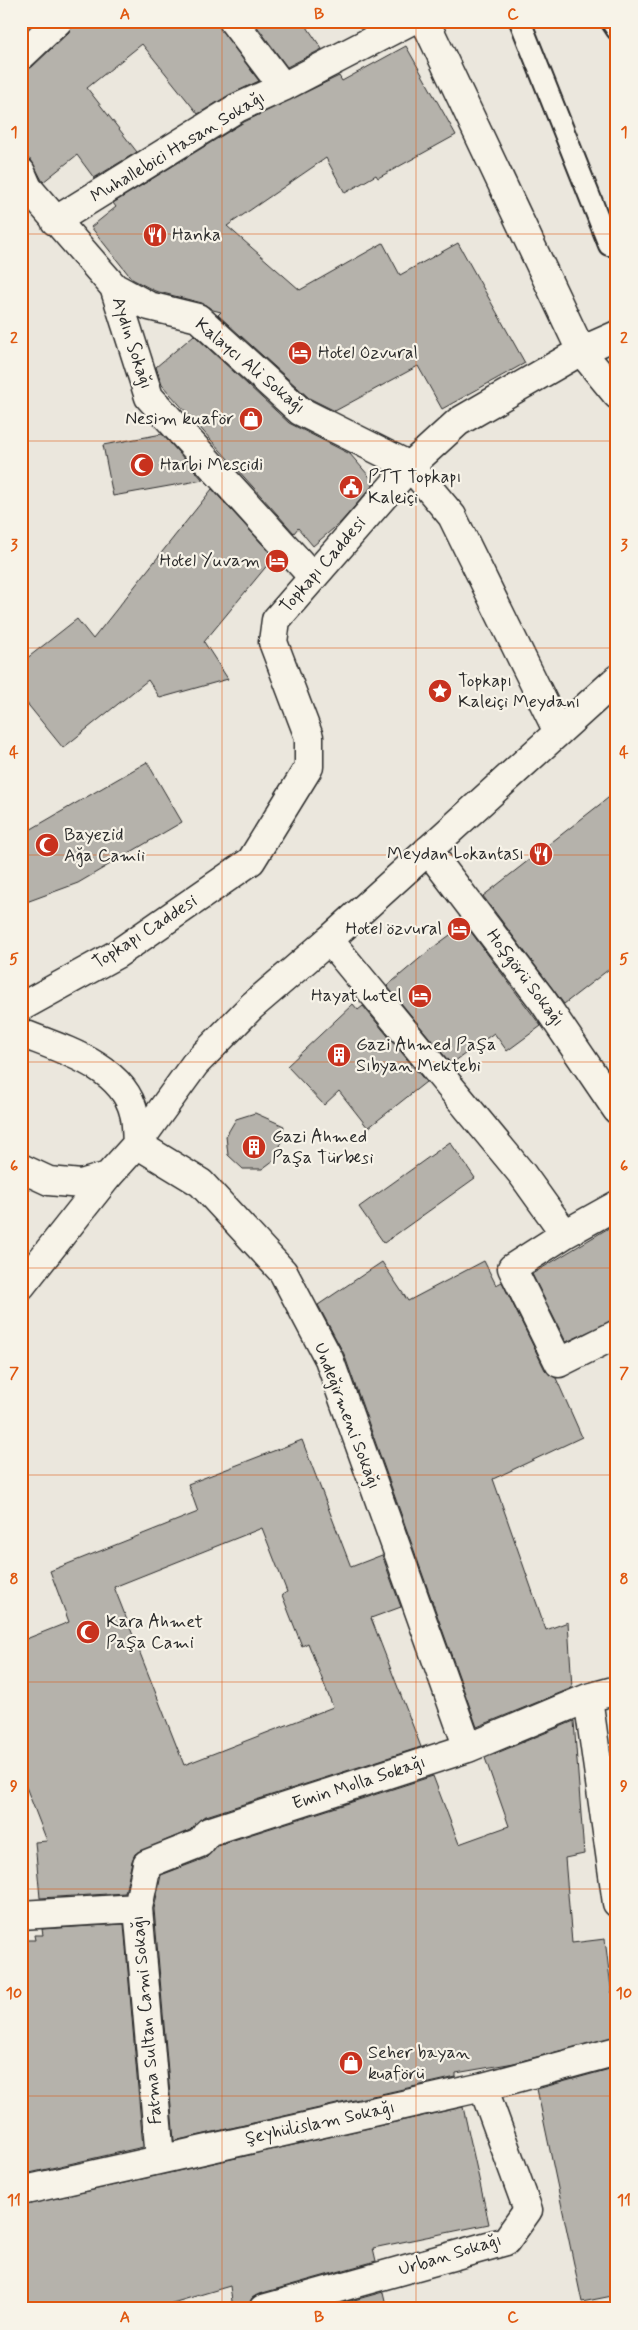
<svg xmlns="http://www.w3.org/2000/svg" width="638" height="2330" font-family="Mynerve,sans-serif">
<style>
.building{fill:#b5b2ab;stroke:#2b2b2b;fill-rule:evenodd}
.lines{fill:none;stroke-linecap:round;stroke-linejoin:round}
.service-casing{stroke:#2b2b2b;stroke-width:24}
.pedestrian-casing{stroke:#2b2b2b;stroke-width:31}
.minor-casing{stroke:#2b2b2b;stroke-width:31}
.tertiary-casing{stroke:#2b2b2b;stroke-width:31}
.secondary-casing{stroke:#2b2b2b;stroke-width:31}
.service{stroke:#f7f3e8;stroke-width:20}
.pedestrian{stroke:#f7f3e8;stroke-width:28}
.minor{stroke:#f7f3e8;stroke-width:28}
.tertiary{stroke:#f7f3e8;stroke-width:28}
.secondary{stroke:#f7f3e8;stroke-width:28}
.grid{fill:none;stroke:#df570e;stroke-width:1;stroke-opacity:0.55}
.labels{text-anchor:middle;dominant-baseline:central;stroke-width:4.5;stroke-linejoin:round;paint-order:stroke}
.street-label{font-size:18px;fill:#2b2b2b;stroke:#f7f3e8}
.poi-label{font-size:18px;fill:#2b2b2b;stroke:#f7f3e8;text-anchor:start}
.neatline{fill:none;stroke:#df570e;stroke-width:2}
.grid-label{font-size:16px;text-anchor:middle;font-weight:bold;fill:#df570e}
</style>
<rect width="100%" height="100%" fill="#ebe7dd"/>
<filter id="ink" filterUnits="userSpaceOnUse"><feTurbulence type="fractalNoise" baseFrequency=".02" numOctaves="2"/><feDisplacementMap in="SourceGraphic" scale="10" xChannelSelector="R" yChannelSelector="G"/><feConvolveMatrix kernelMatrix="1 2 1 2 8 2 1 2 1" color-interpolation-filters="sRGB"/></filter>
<g filter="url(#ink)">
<path class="building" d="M73,21H218L221,30L259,81L229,95L198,114L142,44L87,88L137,152L94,178L77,155L43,182L31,160L21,157V72L32,67L69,32Z
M253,21H303L322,49L287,67Z
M406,46L456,135L378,178L376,175L345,193L326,158L227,226L300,290L383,243L400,275L458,243L525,363L442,409L418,366L335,411L309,398L218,315L221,312L213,310L202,303L155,291L132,279L91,227L116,207L113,203L244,122L339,76L342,81Z
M194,335L289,423L350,454L375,483L341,522L313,546L298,528L294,533L162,385L156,367Z
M162,434L203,480L113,496L103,445Z
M212,489L274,557L204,642L228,679L160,698L148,680L63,748L21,696V663L77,619L93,639Z
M147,762L182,822L78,883L21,904V835Z
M617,791V963L564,1004L483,896Z
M465,924L541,1026L507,1051L494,1033L451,1064L387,986L431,949Z
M353,1004L358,1010L363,1006L426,1082L368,1128L339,1091L324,1105L287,1066Z
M255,1113L284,1126L278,1157L262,1169H243L228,1155L226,1136L236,1119Z
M450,1142L475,1178L384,1243L359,1207Z
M617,1223V1319L566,1342L532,1274Z
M484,1261L496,1285L502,1282L545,1370L556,1378L582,1437L493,1479L546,1630L568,1622L572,1688L477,1727L344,1354L318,1305L382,1262L408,1301Z
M302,1440L351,1567L382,1555L401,1607L371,1618L421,1747L203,1817L190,1830L135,1854L132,1861L125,1893L40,1898L35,1842L47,1841L21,1774V1641L69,1622L50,1571L198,1512L188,1484ZM262,1528L287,1592L282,1595L302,1646L308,1643L333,1707L184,1765L114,1587Z
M574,1721L584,1854L565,1858L572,1943L605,1939L617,2036L514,2063L456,2073V2077L174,2141L154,1909L161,1875L206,1858L218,1845L433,1776L459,1844L509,1826L485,1758Z
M124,1924L143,2147L21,2175V1940H35L34,1935H43L42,1929Z
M617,2067V2295L582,2302L537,2089Z
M463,2107L489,2224L373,2248L376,2261L259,2294L252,2298L248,2309H233L230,2286L152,2309H21V2206Z
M383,2292L387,2309H322Z"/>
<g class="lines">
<g class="service-casing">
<path id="service" d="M520,21L609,245
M611,21L617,30"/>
</g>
<g class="pedestrian-casing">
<path id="pedestrian" d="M581,351L617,395
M410,466L452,516L558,732
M21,1007L117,954L251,861L309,767V737L273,642L276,620L410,466L458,422L581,351L617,335"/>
</g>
<g class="minor-casing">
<path id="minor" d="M233,21L283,87
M425,21L581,351
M21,56L58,21
M21,172L28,188L114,287L149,306L198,318L300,411L410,466
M55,221L237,108L283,87L410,21
M114,287L149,397L312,576
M428,850L543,1001L617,1110
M329,940L522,1174L565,1234
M137,1144L201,1183L283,1272L329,1359L468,1748
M617,1205L565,1234L512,1268L559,1363L617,1334
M588,1698L617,1903
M21,1915L138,1908
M160,2158L138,1908L147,1864L200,1843L208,1832L468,1748L588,1698L617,1690
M21,2191L483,2087L617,2051
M263,2309L506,2241L528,2210L483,2087"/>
</g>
<g class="tertiary-casing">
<path id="tertiary" d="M137,1144L195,1064L252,1006L329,940L617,679
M21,1286L108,1176"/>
</g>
<g class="secondary-casing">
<path id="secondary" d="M21,1033C61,1049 123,1066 134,1113C137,1123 136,1134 137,1144L108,1176L81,1184L49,1181L21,1168"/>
</g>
<use href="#service" class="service"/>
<use href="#pedestrian" class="pedestrian"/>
<use href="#minor" class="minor"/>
<use href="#tertiary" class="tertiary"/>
<use href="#secondary" class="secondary"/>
</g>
</g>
<path class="grid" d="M222,21V2309M416,21V2309M21,234H617M21,441H617M21,648H617M21,855H617M21,1062H617M21,1268H617M21,1475H617M21,1682H617M21,1889H617M21,2096H617"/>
<defs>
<g id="restaurant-disc" transform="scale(1.25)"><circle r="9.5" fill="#c8321e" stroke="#f7f3e8"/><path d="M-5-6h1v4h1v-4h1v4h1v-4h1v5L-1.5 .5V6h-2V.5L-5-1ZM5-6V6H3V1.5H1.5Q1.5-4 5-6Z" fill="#fff"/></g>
<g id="hotel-disc" transform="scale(1.25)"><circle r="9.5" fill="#c8321e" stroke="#f7f3e8"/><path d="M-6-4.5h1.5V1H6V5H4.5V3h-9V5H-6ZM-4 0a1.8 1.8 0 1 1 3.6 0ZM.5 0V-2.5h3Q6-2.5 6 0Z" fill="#fff"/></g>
<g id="shop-disc" transform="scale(1.25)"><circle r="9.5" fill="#c8321e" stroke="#f7f3e8"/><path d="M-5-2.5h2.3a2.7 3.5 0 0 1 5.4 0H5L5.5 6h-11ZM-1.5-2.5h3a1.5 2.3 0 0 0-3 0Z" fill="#fff"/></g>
<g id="mosque-disc" transform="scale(1.25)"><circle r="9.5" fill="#c8321e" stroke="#f7f3e8"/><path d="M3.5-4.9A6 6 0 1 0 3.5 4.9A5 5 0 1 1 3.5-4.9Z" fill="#fff"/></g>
<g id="civic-disc" transform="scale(1.25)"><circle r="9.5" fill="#c8321e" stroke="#f7f3e8"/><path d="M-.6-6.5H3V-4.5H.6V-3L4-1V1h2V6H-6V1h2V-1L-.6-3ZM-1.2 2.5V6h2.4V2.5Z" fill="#fff"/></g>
<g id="sight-disc" transform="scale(1.25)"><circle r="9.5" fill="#c8321e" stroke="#f7f3e8"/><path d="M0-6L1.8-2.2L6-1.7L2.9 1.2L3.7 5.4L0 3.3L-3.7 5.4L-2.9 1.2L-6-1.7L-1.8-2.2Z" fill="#fff"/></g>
<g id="building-disc" transform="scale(1.25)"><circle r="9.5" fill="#c8321e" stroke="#f7f3e8"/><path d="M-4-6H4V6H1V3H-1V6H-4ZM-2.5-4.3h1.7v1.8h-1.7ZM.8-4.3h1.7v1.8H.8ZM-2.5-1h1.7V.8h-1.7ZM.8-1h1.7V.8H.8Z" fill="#fff"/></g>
</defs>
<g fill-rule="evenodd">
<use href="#restaurant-disc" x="155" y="235"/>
<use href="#hotel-disc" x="300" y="353"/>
<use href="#shop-disc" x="251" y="419"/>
<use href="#mosque-disc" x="142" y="465"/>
<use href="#civic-disc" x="351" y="487"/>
<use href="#hotel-disc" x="277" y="561"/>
<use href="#sight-disc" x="440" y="691"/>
<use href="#mosque-disc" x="47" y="845"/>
<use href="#restaurant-disc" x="541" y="854"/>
<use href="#hotel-disc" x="459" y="929"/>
<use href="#hotel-disc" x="420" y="996"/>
<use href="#building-disc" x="339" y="1055"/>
<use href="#building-disc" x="254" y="1147"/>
<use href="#mosque-disc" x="88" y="1632"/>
<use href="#shop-disc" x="351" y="2063"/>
</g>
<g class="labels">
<g class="street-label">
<text transform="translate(178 147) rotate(-31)">Muhallebici Hasan Sokağı</text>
<text transform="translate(132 343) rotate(72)">Aydın Sokağı</text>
<text transform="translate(250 366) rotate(40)">Kalaycı Ali Sokağı</text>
<text transform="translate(323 565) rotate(-49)">Topkapı Caddesi</text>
<text transform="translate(145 932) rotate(-33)">Topkapı Caddesi</text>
<text transform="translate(525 978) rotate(53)">Hoşgörü Sokağı</text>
<text transform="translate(347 1416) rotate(69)">Undeğirmeni Sokağı</text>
<text transform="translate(359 1783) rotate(-18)">Emin Molla Sokağı</text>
<text transform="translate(147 2020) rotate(-95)">Fatma Sultan Cami Sokağı</text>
<text transform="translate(320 2123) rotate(-12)">Şeyhülislam Sokağı</text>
<text transform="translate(450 2255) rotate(-17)">Urban Sokağı</text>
</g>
<g class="poi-label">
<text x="172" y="235">Hanka</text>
<text x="318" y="353">Hotel Ozvural</text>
<text x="234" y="419" text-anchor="end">Nesim kuaför</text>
<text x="160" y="465">Harbi Mescidi</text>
<text x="368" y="477">PTT Topkapı<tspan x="368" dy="21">Kaleiçi</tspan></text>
<text x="260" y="561" text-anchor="end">Hotel Yuvam</text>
<text x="458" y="681">Topkapı<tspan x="458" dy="21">Kaleiçi Meydanı</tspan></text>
<text x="64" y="835">Bayezid<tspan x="64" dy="21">Ağa Camii</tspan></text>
<text x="524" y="854" text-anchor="end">Meydan Lokantası</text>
<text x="442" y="929" text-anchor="end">Hotel özvural</text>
<text x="402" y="996" text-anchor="end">Hayat hotel</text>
<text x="356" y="1045">Gazi Ahmed Paşa<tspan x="356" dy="21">Sıbyan Mektebi</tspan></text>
<text x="272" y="1137">Gazi Ahmed<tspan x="272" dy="21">Paşa Türbesi</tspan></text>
<text x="106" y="1622">Kara Ahmet<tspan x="106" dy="21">Paşa Cami</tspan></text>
<text x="368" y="2053">Seher bayan<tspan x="368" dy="21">kuaförü</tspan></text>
</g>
</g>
<rect width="638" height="2330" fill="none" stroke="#f7f3e8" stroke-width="55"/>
<rect x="28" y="28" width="582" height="2274" class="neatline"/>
<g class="grid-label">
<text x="125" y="19">A</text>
<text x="319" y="19">B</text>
<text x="513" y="19">C</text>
<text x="14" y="137">1</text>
<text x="624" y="137">1</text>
<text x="14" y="343">2</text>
<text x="624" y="343">2</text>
<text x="14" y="550">3</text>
<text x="624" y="550">3</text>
<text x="14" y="757">4</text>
<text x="624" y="757">4</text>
<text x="14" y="964">5</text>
<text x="624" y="964">5</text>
<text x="14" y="1171">6</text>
<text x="624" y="1171">6</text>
<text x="14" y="1378">7</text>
<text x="624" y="1378">7</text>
<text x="14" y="1584">8</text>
<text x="624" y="1584">8</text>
<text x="14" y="1791">9</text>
<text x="624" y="1791">9</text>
<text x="14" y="1998">10</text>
<text x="624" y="1998">10</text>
<text x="14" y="2205">11</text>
<text x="624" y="2205">11</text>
<text x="125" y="2322">A</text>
<text x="319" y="2322">B</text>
<text x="513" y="2322">C</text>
</g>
</svg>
